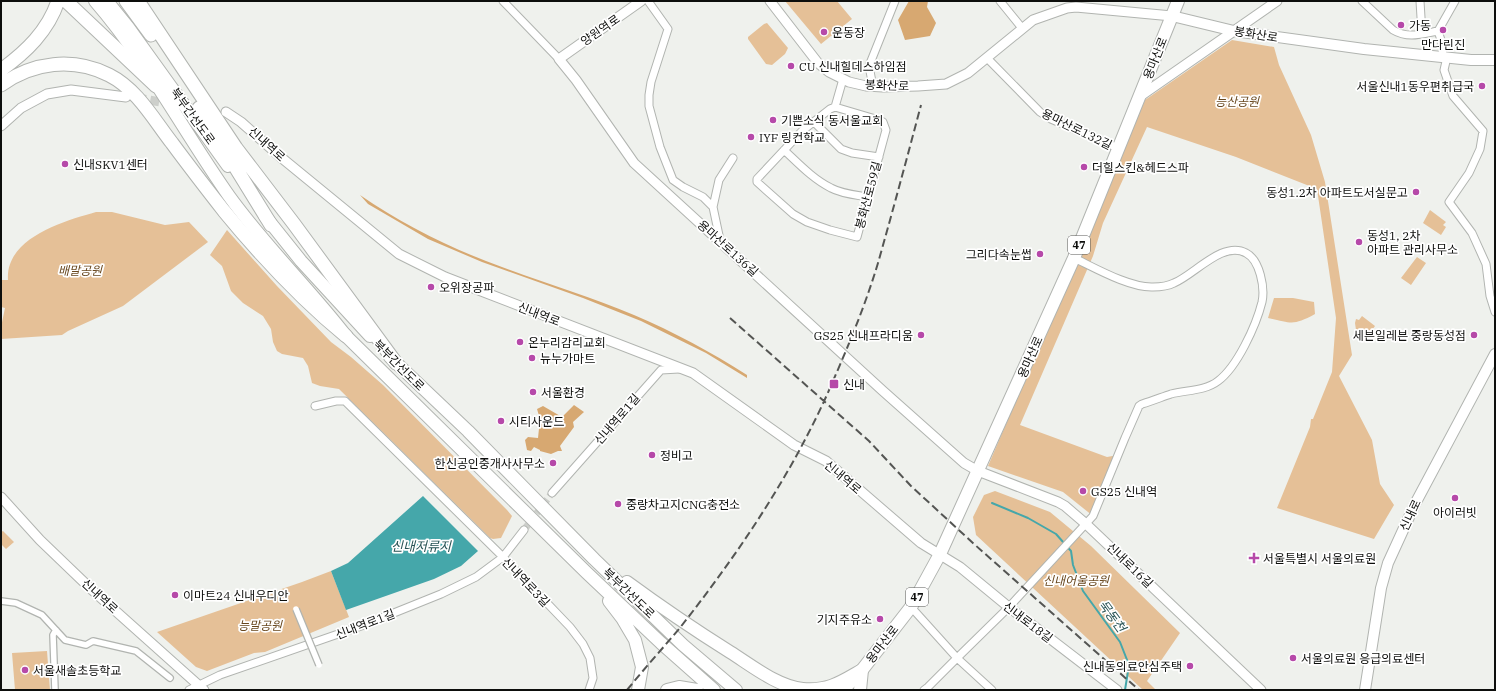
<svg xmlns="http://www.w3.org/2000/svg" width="1496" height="691" font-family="'IBM Plex Serif','Noto Sans KR',serif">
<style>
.green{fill:#e5c097}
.forest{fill:#d7a871}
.water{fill:#45a7aa}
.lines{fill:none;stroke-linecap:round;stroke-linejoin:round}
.stream{stroke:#45a7aa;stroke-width:2}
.minor-tunnel{stroke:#cdcfcb;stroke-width:7;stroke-dasharray:7 3.5;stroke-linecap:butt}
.tertiary-tunnel{stroke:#cdcfcb;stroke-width:9;stroke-dasharray:9 4.5;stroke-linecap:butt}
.pedestrian-casing{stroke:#b1b4b0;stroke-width:8}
.minor-casing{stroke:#b1b4b0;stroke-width:9}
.tertiary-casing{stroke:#b1b4b0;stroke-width:11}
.secondary-casing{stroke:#b1b4b0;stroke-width:12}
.primary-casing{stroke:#b1b4b0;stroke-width:14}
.trunk-casing{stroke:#b1b4b0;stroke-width:14}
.motorway-casing{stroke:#b1b4b0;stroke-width:15}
.pedestrian{stroke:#fff;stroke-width:5.5}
.minor{stroke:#fff;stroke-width:7}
.tertiary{stroke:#fff;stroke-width:9}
.secondary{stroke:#fff;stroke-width:10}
.primary{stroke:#fff;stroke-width:12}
.trunk{stroke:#fff;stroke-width:12}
.motorway{stroke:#fff;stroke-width:13}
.rail{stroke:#545553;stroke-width:2;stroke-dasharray:8 4;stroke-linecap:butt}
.pedestrian-bridge-casing{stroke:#b1b4b0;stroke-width:8;stroke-linecap:butt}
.pedestrian-bridge{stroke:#fff;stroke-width:5.5}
.poi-dot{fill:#b649a9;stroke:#fff;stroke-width:1.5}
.labels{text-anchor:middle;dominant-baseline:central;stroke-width:3.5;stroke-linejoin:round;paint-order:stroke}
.shield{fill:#fff;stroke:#565655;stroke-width:1}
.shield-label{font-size:11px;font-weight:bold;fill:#0d0e0c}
.poi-label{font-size:12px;fill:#0d0e0c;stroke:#fff;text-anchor:start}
.street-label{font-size:12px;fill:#0d0e0c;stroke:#fff}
.park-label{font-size:12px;font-style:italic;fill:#68471e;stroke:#fff}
.water-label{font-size:13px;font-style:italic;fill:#275254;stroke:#fff}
</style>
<rect width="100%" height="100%" fill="#eff1ed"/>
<path class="green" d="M785,1H837L852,19L821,44Z
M767,23L788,48L785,54L772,65L766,64L748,39V37L764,24Z
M1232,40L1274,47L1279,65L1311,135L1325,182L1352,355L1339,376L1372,440L1380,484L1394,505L1374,539L1277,508L1310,427L1311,419H1313L1332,372L1336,318L1317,189L1236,157L1147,127L1103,223L1093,256L1020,425L1107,457L1118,455L1093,516L1063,492L988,466L1145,100Z
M1430,210L1446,222L1443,225L1446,227L1441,235L1423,223Z
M96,212H112L165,225L189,222L208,242L123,306L68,331L62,335L1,339V327L5,308L1,307V280H8C5,238 64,221 96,212Z
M227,230L277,286L331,342L351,357L383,385L507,510L512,516L501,538L493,539L490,538L339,389L320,386L312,383L308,366L303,358L282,354L277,351L273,342L271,329L263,316L243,303L231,291L222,266L210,255Z
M1417,257L1426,263L1411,285L1401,278Z
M1274,298H1293L1314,302L1315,314C1293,326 1292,323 1268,318Z
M1362,316L1375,326L1364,342L1357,337L1355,323L1356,319L1359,320Z
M995,491L1050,512L1091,546L1180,633L1147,681L1156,690H1143L976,535L973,517L984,495Z
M3,531L14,542L6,549L1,544V532Z
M331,571L349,617L265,652L254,653L207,671L196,667L157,632L302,582Z
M47,651L50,690H15L12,653Z"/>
<path class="forest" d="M909,1H928L927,7L936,23L930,36L905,40L898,20Z
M360,195C399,222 442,244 486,261C535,280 586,295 634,315C674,332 711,352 747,375V378L706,353L641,321L583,298L482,262L428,239L368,204Z
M574,405L584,412L573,422L574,427L560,446L562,451H558L551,454L540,451V450L534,447L531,451L527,450L525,440L528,437L538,438L540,419L537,409L543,406L562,417Z"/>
<path class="water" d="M423,496L478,551L461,566L434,579L346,610L331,571L348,563Z"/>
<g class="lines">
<path class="stream" d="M992,503L1028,518L1056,534L1071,551L1073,565L1083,591L1120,642L1129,665L1125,690"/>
<path class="minor-tunnel" d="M524,530L552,493"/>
<path class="tertiary-tunnel" d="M137,98L172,104"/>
<g class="pedestrian-casing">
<path id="pedestrian" d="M1,601L16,603L42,615L65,640L86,645L93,641L136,651L170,678
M55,690L53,635L56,630"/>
</g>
<g class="minor-casing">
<path id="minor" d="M503,1L559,59
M648,1L668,29L651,82L649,95V106L660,147L673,180L683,187L703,197L713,207L720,240
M1000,1L1022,28
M1362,1L1393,30C1408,39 1422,34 1438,31
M1420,1L1422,34
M1443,57L1442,43L1438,31L1455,1
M1447,57L1444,70L1453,96L1483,131L1480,149L1469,173L1449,202L1472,233L1486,264L1490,296L1495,312
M987,58L1040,112L1051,119L1118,148
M873,87L869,66L895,1
M835,107L879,120L883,122L886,130L857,237L830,230L807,222L793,214L757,182V179L802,131L830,109L835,107L843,79
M814,122L841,149L852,153L879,157
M784,150C799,164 813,179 831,188C842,194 856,195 868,197
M713,207L719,180L733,158
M315,406L336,401H345L503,557L570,627L583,644L590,658L593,678L589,690
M552,493L661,370L679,369
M911,607L957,658L1009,607L1093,516L1125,438L1139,406L1142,404C1152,401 1162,397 1171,394C1186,390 1205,391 1218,381C1237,367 1256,326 1262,302C1265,288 1260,260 1246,253C1223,240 1194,275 1174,283C1168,286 1159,287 1153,287C1130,288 1095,268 1074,258
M189,690L220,675L364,625L441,594L476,577L503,557L524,530
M924,690L928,687L957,658L992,690"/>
</g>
<g class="tertiary-casing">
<path id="tertiary" d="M641,1L559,59L576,80L634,163L883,391L964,463L978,471L1058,502L1065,506L1086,524L1261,690
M770,1L818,63L829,72L849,82L866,86L883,87L918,86L946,84L968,73L1033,20L1067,8L1076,7L1172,16
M1139,97L1277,1
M226,112L241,122L283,159L399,254L445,277L693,373L794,445L826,461L921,543L960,567L1005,604L1117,690
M1,126L21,108L47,94L71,90L126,97
M1,497L40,540L91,589L204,690"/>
</g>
<g class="secondary-casing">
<path id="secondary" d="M1172,16L1234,31L1364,49L1471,60H1495
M1365,690L1381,588L1388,563L1415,504L1495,354"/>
</g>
<g class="primary-casing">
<path id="primary" d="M843,690L862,670L911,607L940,554L1074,258L1178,1"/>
</g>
<g class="trunk-casing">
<path id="trunk" d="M95,1C147,61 184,132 229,196C265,246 309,288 346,336L587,573L661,643L714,690
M107,1L128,27L228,166
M265,216L301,261L370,336
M390,357L468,431L594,559L683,645L736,690
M627,582C661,607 695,630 730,652C751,665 778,687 803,689C829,691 841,682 862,670
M609,601L622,618L635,640L642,667L638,690
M667,690L679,687L697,690
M860,690L862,670"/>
</g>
<g class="motorway-casing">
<path id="motorway" d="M66,1L156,86
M126,1L151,35
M138,1L236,148L294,224L396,363
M1,70C26,52 48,31 58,1
M1,85C33,62 73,57 109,75C137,89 154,120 172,143C189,166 206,188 224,211C261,256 301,299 346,336
M199,108L271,225"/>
</g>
<use href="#pedestrian" class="pedestrian"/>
<use href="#minor" class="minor"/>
<use href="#tertiary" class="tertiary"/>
<use href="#secondary" class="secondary"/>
<use href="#primary" class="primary"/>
<use href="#trunk" class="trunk"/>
<use href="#motorway" class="motorway"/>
<path class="rail" d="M730,318L869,441L911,486L974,544L1139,690
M627,690C644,669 662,649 679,629C739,553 795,470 833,381C850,342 866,303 878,263C893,210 907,158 921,105"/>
<g class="pedestrian-bridge-casing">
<path id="pedestrian-bridge" d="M296,609L319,665"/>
</g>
<use href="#pedestrian-bridge" class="pedestrian-bridge"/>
</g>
<g class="poi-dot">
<circle cx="1401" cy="25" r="4"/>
<circle cx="1443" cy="30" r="4"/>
<circle cx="824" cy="32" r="4"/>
<circle cx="791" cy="66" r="4"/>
<circle cx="1482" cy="86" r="4"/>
<circle cx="773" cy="120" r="4"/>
<circle cx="751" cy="137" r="4"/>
<circle cx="65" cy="164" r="4"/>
<circle cx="1084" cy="167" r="4"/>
<circle cx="1416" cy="192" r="4"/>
<circle cx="1359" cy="242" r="4"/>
<circle cx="1040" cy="254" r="4"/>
<circle cx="431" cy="287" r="4"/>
<circle cx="921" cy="335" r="4"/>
<circle cx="1474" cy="335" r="4"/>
<circle cx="520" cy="342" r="4"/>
<circle cx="532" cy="358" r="4"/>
<rect x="829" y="379" width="10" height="10" rx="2"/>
<circle cx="533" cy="392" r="4"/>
<circle cx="501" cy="421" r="4"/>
<circle cx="652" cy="455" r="4"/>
<circle cx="553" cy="463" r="4"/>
<circle cx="1083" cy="491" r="4"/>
<circle cx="1455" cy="498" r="4"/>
<circle cx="618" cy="504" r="4"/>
<path d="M1252 552h4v4h4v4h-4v4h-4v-4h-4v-4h4z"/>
<circle cx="175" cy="595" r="4"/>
<circle cx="880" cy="619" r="4"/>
<circle cx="1293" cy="658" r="4"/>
<circle cx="1190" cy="666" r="4"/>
<circle cx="25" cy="670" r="4"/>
</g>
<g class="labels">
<g class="shield">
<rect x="1068" y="236" width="22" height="18" rx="3"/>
<rect x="906" y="588" width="22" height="18" rx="3"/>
</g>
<g class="shield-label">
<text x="1079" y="245">47</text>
<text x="917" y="597">47</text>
</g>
<g class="poi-label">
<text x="1409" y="25">가동</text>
<text x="832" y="32">운동장</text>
<text x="1443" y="44" text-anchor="middle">만다린진</text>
<text x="799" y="66">CU 신내힐데스하임점</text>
<text x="1474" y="86" text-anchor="end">서울신내1동우편취급국</text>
<text x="781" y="120">기쁜소식 동서울교회</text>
<text x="759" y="137">IYF 링컨학교</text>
<text x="73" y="164">신내SKV1센터</text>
<text x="1092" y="167">더힐스킨&amp;헤드스파</text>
<text x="1408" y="192" text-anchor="end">동성1.2차 아파트도서실문고</text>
<text x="1367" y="235">동성1, 2차<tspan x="1367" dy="14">아파트 관리사무소</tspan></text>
<text x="1032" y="254" text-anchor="end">그리다속눈썹</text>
<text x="439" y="287">오위장공파</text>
<text x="913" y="335" text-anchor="end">GS25 신내프라디움</text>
<text x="1466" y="335" text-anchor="end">세븐일레븐 중랑동성점</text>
<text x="528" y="342">온누리감리교회</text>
<text x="540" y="358">뉴누가마트</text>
<text x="843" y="384">신내</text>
<text x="541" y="392">서울환경</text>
<text x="509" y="421">시티사운드</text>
<text x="660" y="455">정비고</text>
<text x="545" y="463" text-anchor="end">한신공인중개사사무소</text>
<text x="1091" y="491">GS25 신내역</text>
<text x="626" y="504">중랑차고지CNG충전소</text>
<text x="1455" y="512" text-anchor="middle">아이러빗</text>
<text x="1263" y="558">서울특별시 서울의료원</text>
<text x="183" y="595">이마트24 신내우디안</text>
<text x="872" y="619" text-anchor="end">기지주유소</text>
<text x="1301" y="658">서울의료원 응급의료센터</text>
<text x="1182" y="666" text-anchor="end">신내동의료안심주택</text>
<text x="33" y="670">서울새솔초등학교</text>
</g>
<g class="street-label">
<text transform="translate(600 30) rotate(-35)">양원역로</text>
<text transform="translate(1256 34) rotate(9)">봉화산로</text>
<text transform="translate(1155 58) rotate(-68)">용마산로</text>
<text transform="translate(887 85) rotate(2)">봉화산로</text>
<text transform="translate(193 116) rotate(54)">북부간선도로</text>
<text transform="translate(1077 129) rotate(26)">용마산로132길</text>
<text transform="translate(267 144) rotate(42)">신내역로</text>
<text transform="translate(868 195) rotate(-75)">봉화산로59길</text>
<text transform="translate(728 248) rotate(42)">용마산로136길</text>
<text transform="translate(539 314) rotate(21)">신내역로</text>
<text transform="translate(1030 357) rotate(-66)">용마산로</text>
<text transform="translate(399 365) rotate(45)">북부간선도로</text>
<text transform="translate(617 419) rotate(-49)">신내역로1길</text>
<text transform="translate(843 477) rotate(40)">신내역로</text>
<text transform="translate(1410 515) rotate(-65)">신내로</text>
<text transform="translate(1130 565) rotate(44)">신내로16길</text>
<text transform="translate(526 582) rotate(46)">신내역로3길</text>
<text transform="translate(629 593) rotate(44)">북부간선도로</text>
<text transform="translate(100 596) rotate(43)">신내역로</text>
<text transform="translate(1028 622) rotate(37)">신내로18길</text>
<text transform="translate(365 624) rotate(-21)">신내역로1길</text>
<text transform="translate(882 644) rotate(-52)">용마산로</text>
</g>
<g class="park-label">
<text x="1237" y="101">능산공원</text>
<text x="80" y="270">배말공원</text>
<text x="1076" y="580">신내어울공원</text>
<text x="260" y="625">능말공원</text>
</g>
<g class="water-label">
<text x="421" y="546">신내저류지</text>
<text transform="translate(1112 616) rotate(54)">묵동천</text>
</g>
</g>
<rect width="1496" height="691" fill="none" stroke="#0d0e0c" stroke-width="4"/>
</svg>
